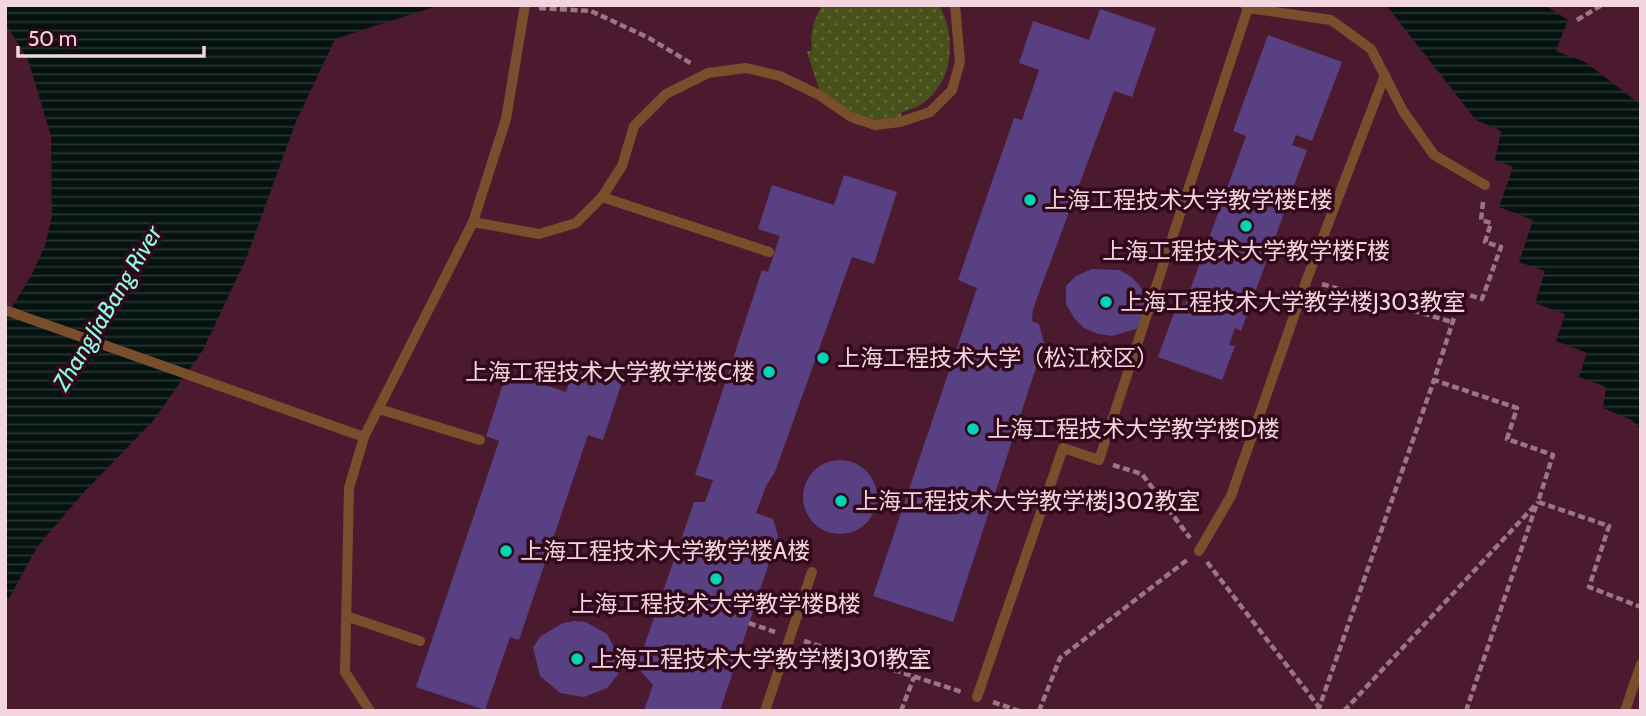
<svg xmlns="http://www.w3.org/2000/svg" width="1646" height="716" font-family="Cabin,'Noto Sans SC',sans-serif">
<style>
.built{fill:#4b1a2e}
.park{fill:url(#park-dots)}
.water{fill:url(#water-rules)}
.building{fill:#584083}
.lines{fill:none;stroke-linecap:round;stroke-linejoin:round}
.path{stroke:#9a7784;stroke-width:4.5;stroke-dasharray:7 3.5;stroke-linecap:butt}
.service{stroke:#794e2c;stroke-width:10}
.poi-dot{fill:#00d5b7;stroke:#32091b;stroke-width:2.5}
.labels{text-anchor:middle;dominant-baseline:central;stroke-width:7;stroke-linejoin:round;paint-order:stroke}
.poi-label{font-size:23px;fill:#f2d5de;stroke:#32091b;text-anchor:start}
.water-label{font-size:24px;font-style:italic;fill:#8afde4;stroke:#32091b}
</style>
<defs>
<pattern id="park-dots" width="8" height="8" patternUnits="userSpaceOnUse" patternTransform="scale(1.75)"><rect width="8" height="8" fill="#485119"/><path d="M2 2h.1M6 6h.1" fill="none" stroke="#63693a" stroke-width="1.8" stroke-linecap="round"/></pattern>
<pattern id="water-rules" width="6" height="5" patternUnits="userSpaceOnUse" patternTransform="scale(1.75)"><rect width="6" height="5" fill="#051310"/><path d="M0 2.5h6" fill="none" stroke="#2a3432"/></pattern>
</defs>
<rect width="100%" height="100%" fill="#3d1324"/>
<path class="built" d="M5,5H1641V711H5Z"/>
<path class="park" d="M823,5H939C957,37 954,82 922,104C917,108 909,109 902,112L900,122L852,117L819,89L807,52L812,50C810,33 813,19 823,5Z"/>
<path class="water" d="M5,5H440L335,39L295,124L246,259L203,350L153,421L85,491L37,547L5,606V319L31,276L45,246L52,216L51,136L28,60L5,23Z
M1386,5H1545L1568,20L1556,51L1585,62L1639,103L1641,107V430L1632,420L1603,408L1606,387L1579,377L1587,353L1556,341L1565,314L1535,303L1545,271L1519,262L1533,220L1499,207L1513,167L1495,160L1501,131L1476,120Z"/>
<path class="building" d="M1100,9L1156,28L1132,97L1114,91L1033,309L1032,321L1039,324L1044,343L953,622L873,596L977,288L958,280L1014,118L1022,120L1039,70L1019,63L1033,21L1089,40Z
M1268,35L1342,62L1312,141L1296,135L1292,145L1307,150L1241,331L1235,328L1229,345L1235,346L1222,380L1158,357L1178,302L1185,304L1246,136L1233,131Z
M844,175L897,192L874,264L852,257L775,472L766,486L756,513L773,519L778,536L720,711H644L653,685L637,667L694,502H705L713,480L695,475L762,270L768,272L780,236L758,229L772,185L834,205Z
M1092,269L1119,270L1130,276L1140,286L1147,300L1146,316L1136,329L1112,336L1098,334L1084,328L1074,318L1066,304V286L1076,276Z
M575,366L622,382L603,440L588,435L519,640L510,637L485,710L416,687L499,441L486,436L507,372L566,392Z
M803 497a37 37 0 1 1 74 0a37 37 0 1 1-74 0Z
M574,621L586,622L607,634L618,655L619,673L607,688L584,697L560,693L540,676L533,647L541,636L563,623Z"/>
<g class="lines">
<path class="path" d="M539,8L591,11L649,38L692,64
M1577,20L1602,5
M1483,202L1481,220L1491,223L1485,242L1501,247L1482,299L1462,293L1434,380L1517,408L1507,439L1553,455L1538,502L1609,526L1589,587L1641,607
M1322,284L1452,322
M1113,465L1142,474L1190,538
M1207,562L1322,711
M749,623L775,632
M804,641L962,692
M993,702L1019,711
M901,711L914,677
M1039,711L1060,658L1187,560
M1318,711L1434,380
M1344,711L1538,502
M1466,711L1536,506"/>
<path class="service" d="M1245,5L1248,8L1331,20L1371,49L1403,111L1434,155L1485,185
M602,197L769,252
M473,222L539,234L576,223L602,197L622,166L634,126L666,94L708,73L746,68L780,76L819,95L851,117L875,125L900,122L930,112L952,90L960,62L955,5
M5,310L364,437
M379,409L480,440
M1199,551L1231,496L1307,279L1385,75
M346,616L420,641
M977,697L1063,448L1099,460L1248,8
M370,711L345,672L349,488L364,437L473,222L506,119L525,5
M765,711L812,572
M1625,711L1641,664"/>
</g>
<g class="poi-dot">
<circle cx="1030" cy="200" r="7"/>
<circle cx="1246" cy="226" r="7"/>
<circle cx="1106" cy="302" r="7"/>
<circle cx="823" cy="358" r="7"/>
<circle cx="769" cy="372" r="7"/>
<circle cx="973" cy="429" r="7"/>
<circle cx="841" cy="501" r="7"/>
<circle cx="506" cy="551" r="7"/>
<circle cx="716" cy="579" r="7"/>
<circle cx="577" cy="659" r="7"/>
</g>
<g class="labels">
<g class="poi-label">
<text x="1044" y="200">上海工程技术大学教学楼E楼</text>
<text x="1246" y="251" text-anchor="middle">上海工程技术大学教学楼F楼</text>
<text x="1120" y="302">上海工程技术大学教学楼J303教室</text>
<text x="837" y="358">上海工程技术大学（松江校区）</text>
<text x="755" y="372" text-anchor="end">上海工程技术大学教学楼C楼</text>
<text x="987" y="429">上海工程技术大学教学楼D楼</text>
<text x="855" y="501">上海工程技术大学教学楼J302教室</text>
<text x="520" y="551">上海工程技术大学教学楼A楼</text>
<text x="716" y="604" text-anchor="middle">上海工程技术大学教学楼B楼</text>
<text x="591" y="659">上海工程技术大学教学楼J301教室</text>
</g>
<g class="water-label">
<text transform="translate(107 308) rotate(-59)">ZhangJiaBang River</text>
</g>
</g>
<rect width="1646" height="716" fill="none" stroke="#f2d5de" stroke-width="14"/>
<path d="M18 46v10h186v-10" fill="none" stroke="#f2d5de" stroke-width="3.5"/>
<text x="28" y="46" font-size="21" fill="#f2d5de" stroke="#32091b" stroke-width="5" paint-order="stroke">50 m</text>
</svg>
